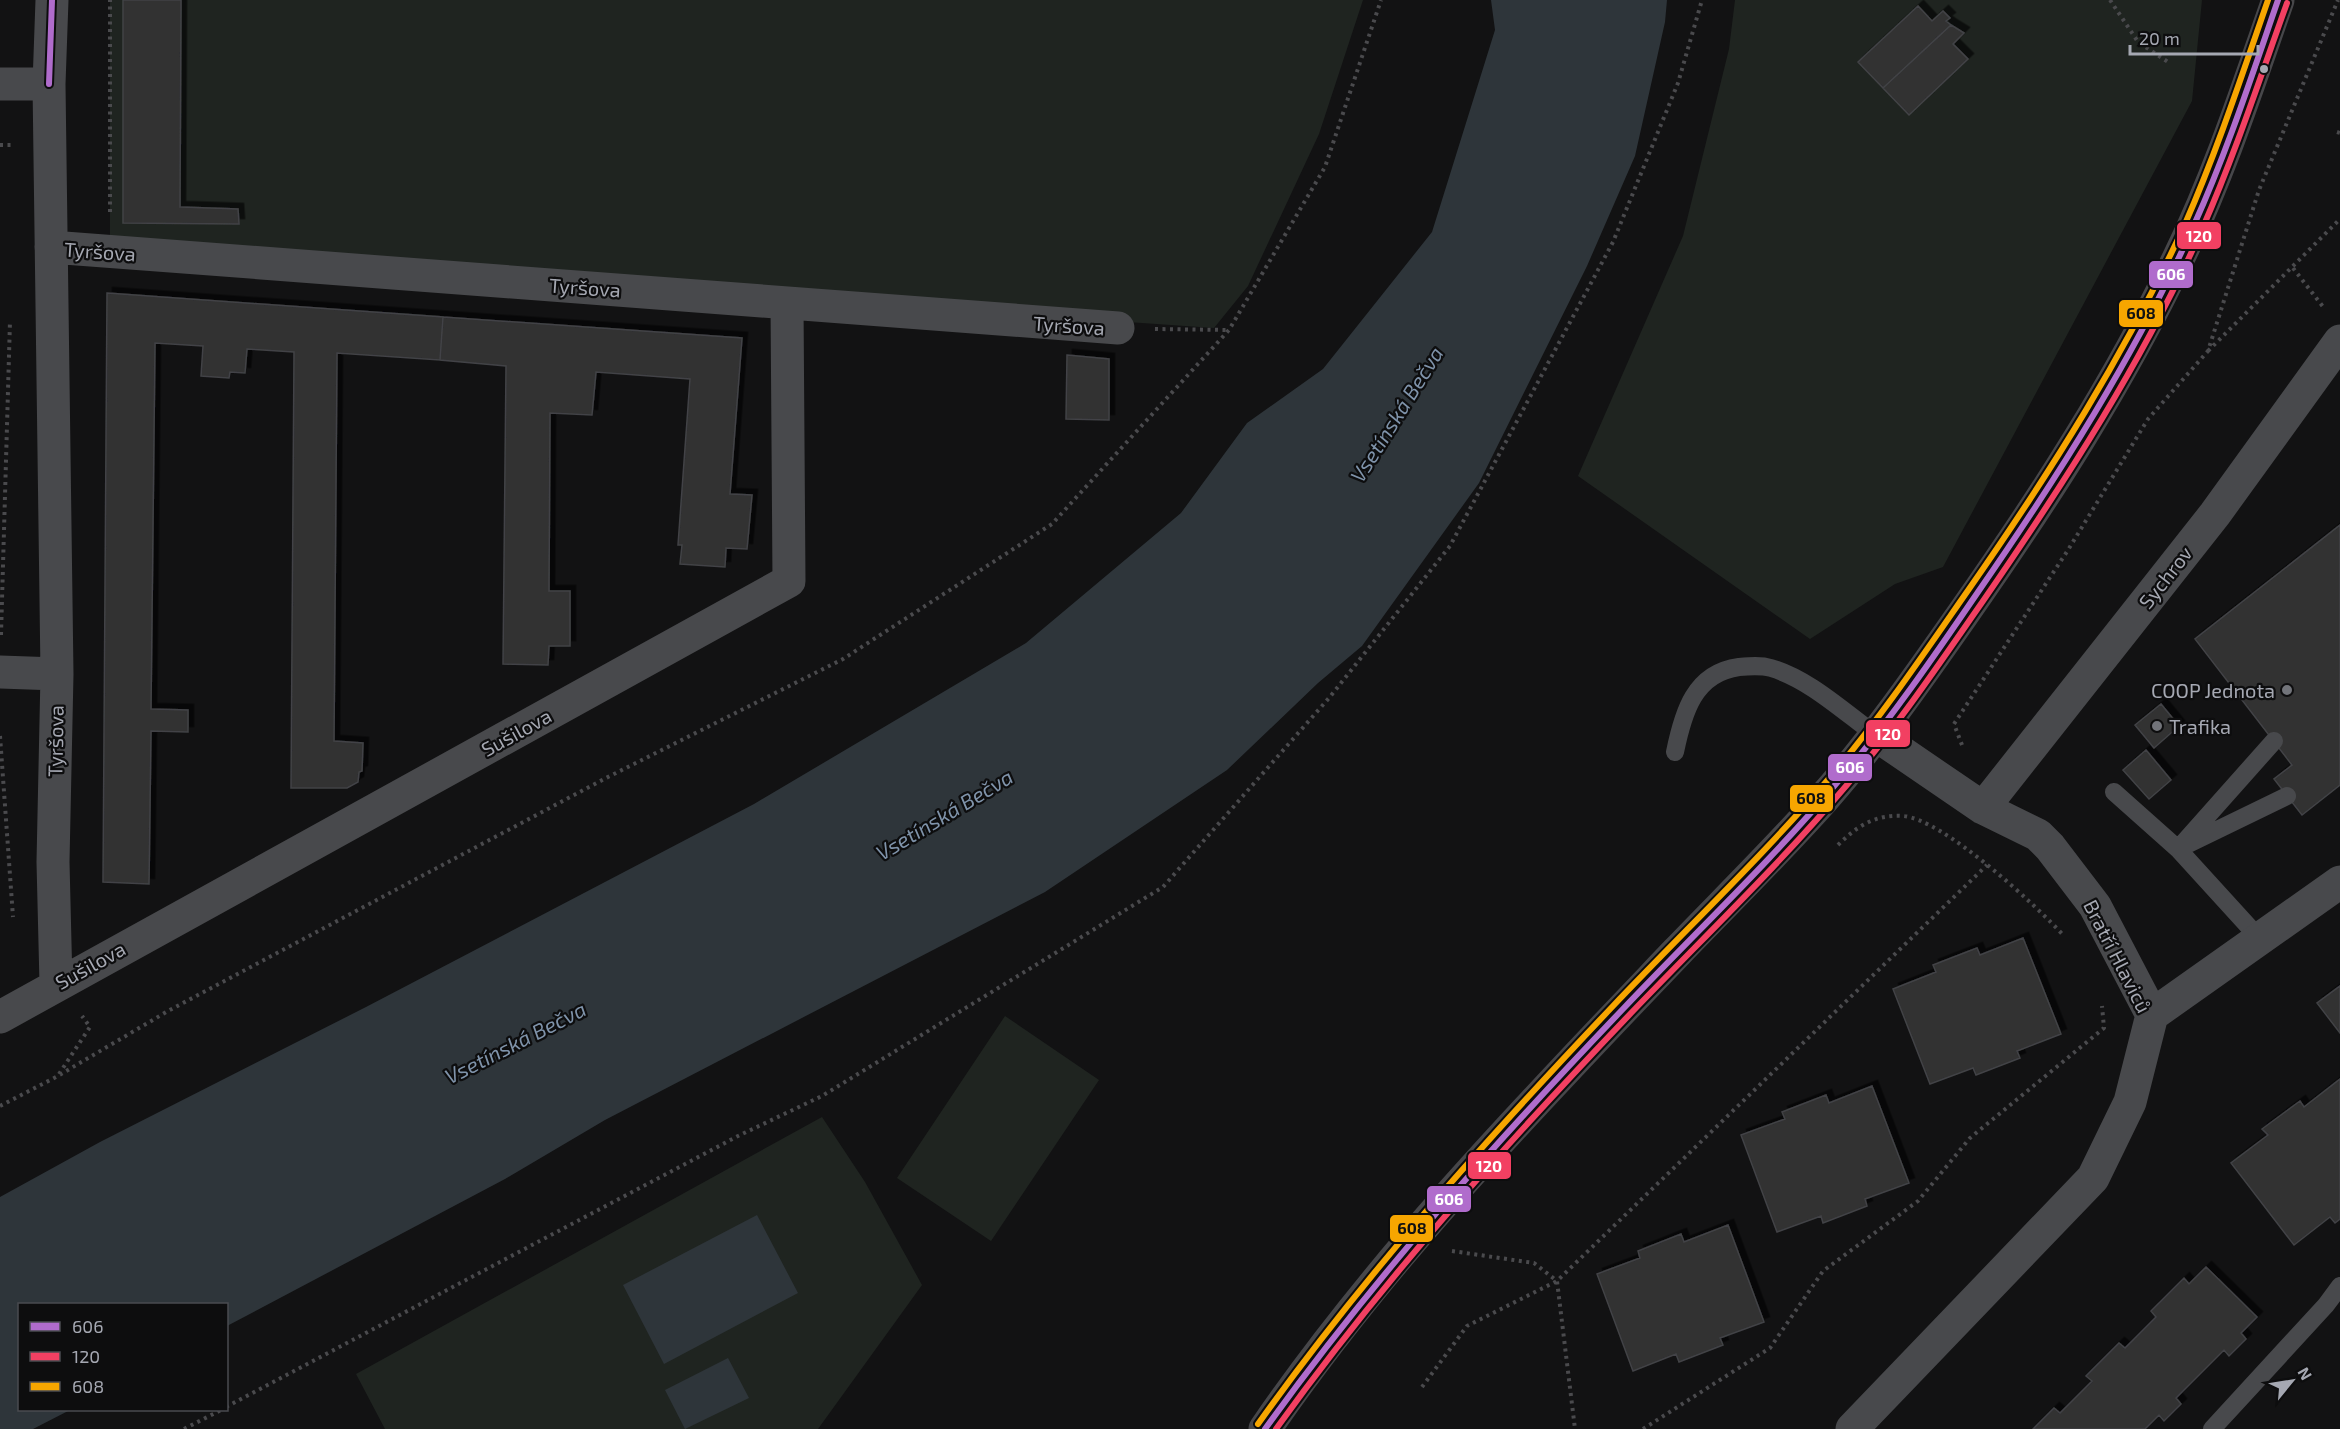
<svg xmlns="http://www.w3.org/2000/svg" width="2340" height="1429" font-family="'Exo 2',sans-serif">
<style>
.green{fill:#1f2420}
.water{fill:#2e353a}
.building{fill:#303031;stroke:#424346;stroke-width:1.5;filter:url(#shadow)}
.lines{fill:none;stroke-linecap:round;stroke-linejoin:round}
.path{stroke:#4a4a4d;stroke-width:4;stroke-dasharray:3 4.5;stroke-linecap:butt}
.lane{stroke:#48494c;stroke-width:18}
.street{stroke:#48494c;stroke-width:33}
.secondary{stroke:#47474a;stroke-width:33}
.bus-1-casing{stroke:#0d0d0e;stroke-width:10}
.bus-2-casing{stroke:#0d0d0e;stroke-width:10}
.bus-3-casing{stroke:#0d0d0e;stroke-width:10}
.bus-1{stroke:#b06ccc;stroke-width:6}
.bus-2{stroke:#f24062;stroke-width:6}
.bus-3{stroke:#f7a600;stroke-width:6}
.bus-dot{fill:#a5a8b2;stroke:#0d0d0e;stroke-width:2}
.poi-dot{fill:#72747a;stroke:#0d0d0e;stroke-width:2}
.labels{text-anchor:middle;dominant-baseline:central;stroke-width:4.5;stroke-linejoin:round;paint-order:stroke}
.street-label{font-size:20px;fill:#a5a8b2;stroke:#0d0d0e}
.poi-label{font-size:20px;fill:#a5a8b2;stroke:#0d0d0e;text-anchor:end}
.water-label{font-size:21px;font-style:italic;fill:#7f93aa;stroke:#0d0d0e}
.line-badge{stroke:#0d0d0e;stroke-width:2}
.badge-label{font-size:16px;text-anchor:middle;font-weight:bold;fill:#fff}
.pale-badge-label{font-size:16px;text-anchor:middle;font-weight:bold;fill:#111}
</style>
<defs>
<filter id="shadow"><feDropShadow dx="5.5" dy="-5.5" stdDeviation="0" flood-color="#0009"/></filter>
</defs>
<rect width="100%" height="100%" fill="#121213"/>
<path class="green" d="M110,0H1363L1319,134L1248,286L1214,328L110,251Z
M1735,0H2202L2192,101L1943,567L1895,584L1810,639L1578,476L1683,236L1729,49Z
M1005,1016L1099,1080L991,1241L897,1178Z
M822,1117L865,1182L922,1285L818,1429H385L356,1374Z"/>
<path class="water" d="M1491,0H1667L1665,22L1635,156L1587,266L1479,483L1362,646L1318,683L1227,770L1045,892L605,1120L505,1179L227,1326L226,1304H20V1410H70L33,1429H0V1197L100,1142L366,1007L754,804L1026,643L1181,513L1247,423L1323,369L1432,232L1495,30Z
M757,1215L798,1293L664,1364L623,1285Z
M728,1358L749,1398L685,1429L665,1390Z"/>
<path class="building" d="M123,0H181L180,207L238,209L239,224L123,223Z
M1918,6L1932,21L1943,11L1950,18L1946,21L1951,25L1883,88L1858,62Z
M1951,25L1964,33L1953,44L1968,59L1909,115L1883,88Z
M107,293L443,317L440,360L337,353L334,741L363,743L362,771L359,772L358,782L347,788H291L294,352L247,349L245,373L230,372L229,378L201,376L203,346L155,343L151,709L188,710V732L151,731L149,884L103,882Z
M443,317L742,338L730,494L752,495L747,549L726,548L725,567L680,564L682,545H678L690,379L596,372L592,415L550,413L549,591H570V646H549L548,665L503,664L506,366L440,360Z
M1067,355L1109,359V420L1066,419Z
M2340,525V785L2302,815L2274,779L2292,765L2195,639Z
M2161,704L2179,726L2154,748L2135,725Z
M2146,750L2171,780L2149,799L2123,770Z
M2023,938L2061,1034L2017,1051L2020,1058L1976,1075L1973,1068L1930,1084L1893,989L1936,972L1933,965L1977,948L1980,955Z
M2340,986V1033L2317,1003Z
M2340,1079V1219L2335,1223L2330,1217L2294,1245L2231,1163L2268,1135L2262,1129L2300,1101L2304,1107Z
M1872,1086L1909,1183L1865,1199L1867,1206L1823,1223L1821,1216L1777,1232L1741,1135L1785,1119L1782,1112L1826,1095L1829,1103Z
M1728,1225L1764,1322L1720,1338L1723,1345L1679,1362L1676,1354L1633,1371L1597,1274L1640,1258L1638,1251L1681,1234L1684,1242Z
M2206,1267L2257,1317L2241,1333L2246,1339L2229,1356L2224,1350L2176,1398L2181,1404L2164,1421L2159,1415L2145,1429H2033L2054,1408L2060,1413L2092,1381L2086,1376L2119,1343L2125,1348L2156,1317L2151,1311L2184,1278L2189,1284Z"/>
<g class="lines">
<path class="path" d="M2110,0L2138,42L2168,62
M2337,132L2340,133
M0,145H13
M110,212V0
M2293,268L2324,308
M1155,329L1228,330
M2208,351L2340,219
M1,635L10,321
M0,736L13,917
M1962,745L1954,724L2068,550L2148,419L2208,351L2259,190L2338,0
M1838,845C1856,827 1875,814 1903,816C1943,819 2036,905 2064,936
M59,1074L90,1027L82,1016
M0,1106L56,1077L168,1011L606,778L843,659L1052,524L1229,330L1325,167L1381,0
M1452,1251L1534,1263L1557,1281L1575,1429
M1422,1387L1467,1326L1557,1281L1987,865
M226,1407L738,1136L822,1096L1163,887L1329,698L1450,546L1613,242L1678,83L1702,0
M184,1429L221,1410
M1643,1429L1770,1348L1823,1271L1918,1201L1970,1138L2104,1028L2102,1006"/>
<path class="lane" d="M2274,741L2178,849L2287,796
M1675,752C1683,713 1694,673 1739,667C1750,666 1761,665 1771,668C1809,679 1844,712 1876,735
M2114,792L2178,849L2260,939
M2212,1429L2326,1305L2340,1286"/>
<path class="street" d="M52,0L49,84L57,674L53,862L56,984
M0,84H49
M51,247L1118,328
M0,672L57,674
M1983,808L2215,514L2340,341
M2152,1015L2340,882
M0,1017L789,581L787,303
M1852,1429L2093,1178L2130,1102L2152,1015L2095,906L2050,847L2038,835L1983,808L1876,735"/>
<path class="secondary" d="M1265,1429C1384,1256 1532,1104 1677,952C1726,901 1777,851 1824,798C1875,740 1919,677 1963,614C2043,500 2119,383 2179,257C2219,175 2248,86 2278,0"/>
<g class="bus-1-casing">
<path id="bus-1" d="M49,84L52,0
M1265,1429C1373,1279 1495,1143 1622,1010C1695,933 1773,859 1841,778C1891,719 1935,655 1978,592C2059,475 2136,354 2194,225C2227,152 2252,75 2278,0"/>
</g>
<g class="bus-2-casing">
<path id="bus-2" d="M1276,1429C1383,1280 1506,1144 1633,1011C1704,937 1779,865 1846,786C1896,728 1939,664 1983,601C2065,482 2144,360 2203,227C2235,154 2260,78 2287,3"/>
</g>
<g class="bus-3-casing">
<path id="bus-3" d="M1258,1424C1365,1274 1487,1139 1613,1006C1686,929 1764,855 1832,775C1882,716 1925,652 1969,589C2050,473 2126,353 2185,224C2217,151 2242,75 2268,0"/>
</g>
<use href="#bus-1" class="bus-1"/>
<use href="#bus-2" class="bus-2"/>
<use href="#bus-3" class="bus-3"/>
</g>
<circle class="bus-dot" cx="2264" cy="69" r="5"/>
<g class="poi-dot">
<circle cx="2287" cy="690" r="6"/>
<circle cx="2157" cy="726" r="6"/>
</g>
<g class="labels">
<g class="street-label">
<text transform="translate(100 251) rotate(4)">Tyršova</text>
<text transform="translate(585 287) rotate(4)">Tyršova</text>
<text transform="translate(1069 325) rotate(4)">Tyršova</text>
<text transform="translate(2165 577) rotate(-52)">Sychrov</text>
<text transform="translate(516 732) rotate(-29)">Sušilova</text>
<text transform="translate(55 741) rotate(-89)">Tyršova</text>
<text transform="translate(2118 956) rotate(63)">Bratří Hlaviců</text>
<text transform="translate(90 965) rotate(-29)">Sušilova</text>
</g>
<g class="poi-label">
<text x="2275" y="690">COOP Jednota</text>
<text x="2169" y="726" text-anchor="start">Trafika</text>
</g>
<g class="water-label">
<text transform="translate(1396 414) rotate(-58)">Vsetínská Bečva</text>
<text transform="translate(944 814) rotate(-31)">Vsetínská Bečva</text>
<text transform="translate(515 1042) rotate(-27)">Vsetínská Bečva</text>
</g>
</g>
<g class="line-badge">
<rect x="2176" y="221" width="46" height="29" rx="6" fill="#f24062"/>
<rect x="2148" y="260" width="46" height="29" rx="6" fill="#b06ccc"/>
<rect x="2118" y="299" width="46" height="29" rx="6" fill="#f7a600"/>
<rect x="1865" y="719" width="46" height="29" rx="6" fill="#f24062"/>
<rect x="1827" y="753" width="46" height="29" rx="6" fill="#b06ccc"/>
<rect x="1789" y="784" width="45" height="29" rx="6" fill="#f7a600"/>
<rect x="1467" y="1151" width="45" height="29" rx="6" fill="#f24062"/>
<rect x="1426" y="1185" width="46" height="28" rx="6" fill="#b06ccc"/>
<rect x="1389" y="1214" width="45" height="29" rx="6" fill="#f7a600"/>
</g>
<g class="badge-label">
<text x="2199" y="242">120</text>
<text x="2171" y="280">606</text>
<text x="1888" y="740">120</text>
<text x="1850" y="773">606</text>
<text x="1489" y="1172">120</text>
<text x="1449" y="1205">606</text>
</g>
<g class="pale-badge-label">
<text x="2141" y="319">608</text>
<text x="1811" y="804">608</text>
<text x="1412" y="1234">608</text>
</g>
<rect x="18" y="1303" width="210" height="108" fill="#0d0d0e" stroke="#4a4b50" stroke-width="1.5"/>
<rect x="30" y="1322" width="30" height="9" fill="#b06ccc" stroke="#4a4b50" stroke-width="1.5"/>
<text x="72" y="1333" font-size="18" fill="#a5a8b2">606</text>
<rect x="30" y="1352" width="30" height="9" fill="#f24062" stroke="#4a4b50" stroke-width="1.5"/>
<text x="72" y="1363" font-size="18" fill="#a5a8b2">120</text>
<rect x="30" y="1382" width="30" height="9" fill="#f7a600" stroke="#4a4b50" stroke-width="1.5"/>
<text x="72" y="1393" font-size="18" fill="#a5a8b2">608</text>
<g transform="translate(2292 1381) rotate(60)" stroke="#0d0d0e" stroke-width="4.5" paint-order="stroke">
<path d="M0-4.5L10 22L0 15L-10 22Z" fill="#a5a8b2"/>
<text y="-9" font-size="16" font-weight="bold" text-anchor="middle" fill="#a5a8b2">N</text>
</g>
<path d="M2130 45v9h128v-9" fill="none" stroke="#a5a8b2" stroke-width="3"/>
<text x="2139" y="45" font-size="18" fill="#a5a8b2" stroke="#0d0d0e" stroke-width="4.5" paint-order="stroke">20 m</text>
</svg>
